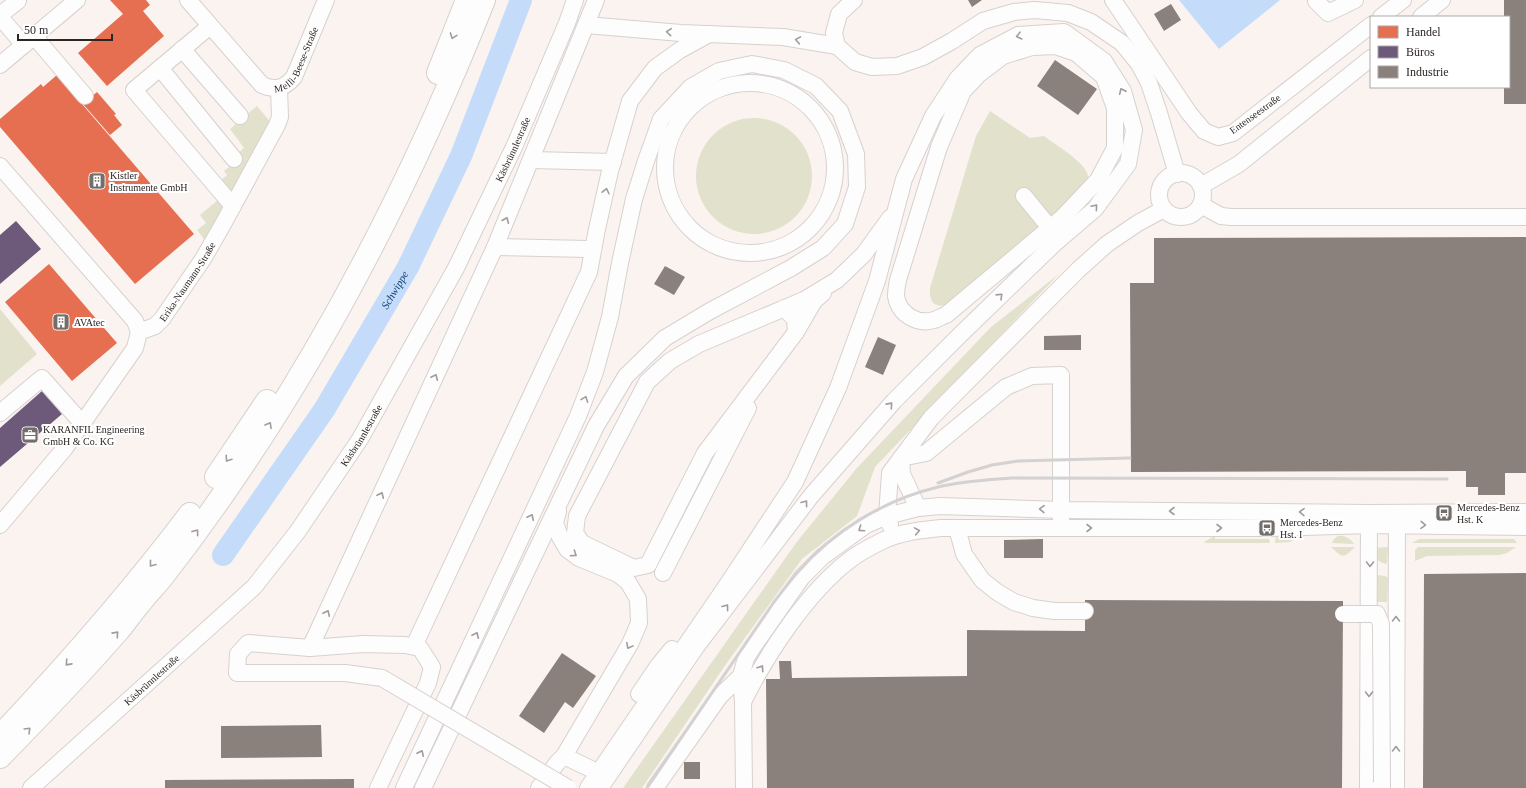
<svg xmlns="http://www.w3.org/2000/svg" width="1526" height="788" font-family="'Times New Roman',serif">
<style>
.green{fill:#e2e1cc}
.water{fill:#c4dbf9}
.shops{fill:#e76f51}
.offices{fill:#6d597a}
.industry{fill:#8a817c}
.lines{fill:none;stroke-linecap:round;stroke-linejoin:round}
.river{stroke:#c4dbf9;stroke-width:22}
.minor-casing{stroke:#d7d1ce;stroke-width:18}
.highway-casing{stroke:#d7d1ce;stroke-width:24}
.minor{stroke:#fefdfd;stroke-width:16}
.highway{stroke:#fefdfd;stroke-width:22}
.rail{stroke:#d3d1d1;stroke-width:3}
.minor-bridge-casing{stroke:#d7d1ce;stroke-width:18;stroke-linecap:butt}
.minor-bridge{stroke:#fefdfd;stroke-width:16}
.oneway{stroke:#a09c9b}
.labels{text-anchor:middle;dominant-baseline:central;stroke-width:4;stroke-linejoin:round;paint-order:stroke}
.street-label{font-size:10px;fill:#2c2623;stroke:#fff}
.poi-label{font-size:10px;fill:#2c2623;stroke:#fff;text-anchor:start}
.water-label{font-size:11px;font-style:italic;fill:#124176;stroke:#fff}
</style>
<rect width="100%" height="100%" fill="#faf3f0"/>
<path class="green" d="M257,106L273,125L230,194L219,182L227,175L224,171L241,158L237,154L244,148L230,129Z
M990,111L1030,138L1044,136C1054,144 1091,165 1088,179C1087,184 1083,189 1081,193L948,305C934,308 929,302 930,288L976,136Z
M696 176a58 58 0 1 1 116 0a58 58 0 1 1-116 0Z
M218,200L227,210L207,243L197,230L206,223L200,215Z
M1059,274L950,388L875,467L857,516L802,559L724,667L642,788H623L796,543L856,469L991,327Z
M0,309L37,354L0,386Z
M1215,536V539H1269L1270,543H1205L1204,542Z
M1276,536H1299L1290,542L1275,543Z
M1338,536C1344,535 1350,538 1354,544L1332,543L1334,539Z
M1419,539H1514L1517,543H1412Z
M1331,547H1355C1343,559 1343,558 1331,547Z
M1388,547L1387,563L1385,564L1377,560L1375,548Z
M1418,547H1516L1507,553L1499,555L1427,556L1415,561V550Z
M1376,575L1385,576L1388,578L1387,602H1373Z"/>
<path class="water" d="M1179,0H1280L1219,49Z"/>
<path class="shops" d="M110,0H146L150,5L143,11L164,36L107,86L78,53L123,14Z
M57,75L194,234L135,284L0,127V119L41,84L43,87Z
M97,92L116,114L114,115L122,125L110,135L83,104Z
M49,264L117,343L72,381L5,302Z"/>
<path class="offices" d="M16,221L41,249L0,284V235Z
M42,391L62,414L0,467V428Z"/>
<path class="industry" d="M968,0H982L972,7Z
M1504,0H1526V104H1504V87H1509V17H1504Z
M1171,4L1181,20L1164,31L1154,14Z
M1055,60L1097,89L1078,115L1037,86Z
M1526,237V473H1505V495H1478V487H1466V471L1131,472L1130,283H1154V238Z
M665,266L685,277L674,295L654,284Z
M1081,335V350H1044V336Z
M878,337L896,345L883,375L865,367Z
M1043,539V558H1004V540Z
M1526,573V788H1423L1424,574Z
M1085,600L1343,601L1342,788H767L766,679H780L779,661H791L792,678L967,676V630L1085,631Z
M562,653L596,676L573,708L565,702L544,733L519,716Z
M321,725L322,757L221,758V726Z
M684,762H700V779H684Z
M354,779V788H165V780Z"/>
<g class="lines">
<path class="river" id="s1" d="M223,555L324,410L408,267L461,156L521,0"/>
<g class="minor-casing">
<g id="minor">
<path id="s2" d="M188,0L262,85C276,91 285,88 294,77L326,0"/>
<path d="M854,0L839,14L834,33L837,46L855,62L872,67L897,66L923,57L952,41L983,21L1014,12L1035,10L1068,13L1091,22L1122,43L1139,64L1149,83L1159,113L1177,174"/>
<path d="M1113,0L1189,113L1204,131L1218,137L1233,133L1371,25"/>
<path d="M1316,1L1328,13L1355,0"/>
<path d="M0,15L18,1"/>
<path d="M0,17L24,45"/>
<path d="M1381,17L1403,0"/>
<path d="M1421,17L1442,0"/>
<path d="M586,25L681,33L783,37L837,46"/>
<path d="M210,26L134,90L233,206"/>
<path d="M34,36L85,96"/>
<path d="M1055,46L1076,53L1104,77L1115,108V148L1098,180L1062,218L946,315C942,316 938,319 934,320C918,325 899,315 896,296C896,291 897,285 898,280L939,147L963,91L979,74L1003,56L1032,47Z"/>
<path d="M182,49L240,116"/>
<path d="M0,65L77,0"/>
<path d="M160,68L234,159"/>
<circle cx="750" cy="168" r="85"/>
<path d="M532,160L613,162"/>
<path d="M0,166L135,321L139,332"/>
<circle cx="1181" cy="195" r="22"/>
<path d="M1201,186L1239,164L1371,58"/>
<path d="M1024,196L1050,228"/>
<path d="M1201,205L1221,216L1231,217H1526"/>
<path d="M495,247L588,249"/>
<path d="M784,308L795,319L796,332L705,453L648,565L634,568L582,543L575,533L577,516L647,382L670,361L699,344L804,300L837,280L864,254L890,218"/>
<path id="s3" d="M139,332L155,326L162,319L203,259L222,226L277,125L280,117L279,88"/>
<path d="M796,332L814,301L823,293"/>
<path d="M0,413L42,378L82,423"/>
<path d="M918,508L902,474L901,458L926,453L1006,387L1032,376L1061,375V521"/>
<path d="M558,511L555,523L560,537L567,549L579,558L618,574L628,582L638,599L639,623L630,644L564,756"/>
<path d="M0,525L65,448L135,348L139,332"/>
<path d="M890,525L887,516L890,473L931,418L1078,270L1107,244L1138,223L1164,209"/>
<path d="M957,528L964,554L982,580L997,592L1014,602L1033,608L1054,611H1085"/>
<path d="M663,573L748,408"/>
<path d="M414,646L589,272L597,229L610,171L630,101L655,68L680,50L709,34"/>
<path d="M310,648L495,247L596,0"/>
<path d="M639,694L658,666L672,649"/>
<path d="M743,702C766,655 808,591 851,559C860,552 872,546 882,541C901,532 921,530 941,528H1267L1370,525L1526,527"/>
<path id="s4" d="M31,788L254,587L298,531L360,439L456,268L514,147L567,23L575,0"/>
<path d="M378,788L428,683L432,667L420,648L405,645L363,644L310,648L248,643L238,654L237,673H345L382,678"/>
<path d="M404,788L578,416L595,372L610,317L620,263L634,199L646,161L661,119L691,87L719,71L752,64L784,70L816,86L840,111L856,154L857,187L845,224L823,248L791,268L710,311L665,338L626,376L596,426L516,593L423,788"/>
<path d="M539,788L557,763L564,756L593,770"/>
<path d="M588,788L727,585L795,482L838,388L877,281L904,179L933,116L958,78L980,55L1018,35L1064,32L1104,61L1123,91L1134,130L1128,164L1095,209L1054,244L962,333L894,401L811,496L696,647L600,788"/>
<path d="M655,788L720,696L741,676"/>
<path d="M744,788L743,702L741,676L746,658L753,647L802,577L822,557L866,525L887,516L918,508L940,506L1062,510L1369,513L1526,512"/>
<path d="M1368,788L1369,514"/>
<path d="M1396,788L1397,516"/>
</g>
</g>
<g class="highway-casing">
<path id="highway" d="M438,73L467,0
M216,477L267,401
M0,736C67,665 131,592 190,514
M0,757C40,716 80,675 118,631C126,622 133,611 141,602C148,593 157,584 164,575C299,401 403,204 484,0"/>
</g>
<use href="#minor" class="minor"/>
<use href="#highway" class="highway"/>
<path class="rail" d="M938,483L968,472L992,465L1018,461L1130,458
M647,788L774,602C782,592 789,582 797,573C833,531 884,500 938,487C962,481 987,480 1011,478L1447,479"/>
<g class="minor-bridge-casing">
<path id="minor-bridge" d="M1343,614H1377L1381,624L1382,786L1379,788
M382,678L568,788"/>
</g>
<use href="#minor-bridge" class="minor-bridge"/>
</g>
<defs><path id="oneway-chevron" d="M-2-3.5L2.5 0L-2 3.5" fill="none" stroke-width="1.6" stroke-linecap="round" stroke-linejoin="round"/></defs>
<g class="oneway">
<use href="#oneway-chevron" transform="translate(669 32) rotate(-175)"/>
<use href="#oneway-chevron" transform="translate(453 36) rotate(110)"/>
<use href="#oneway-chevron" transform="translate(1019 36) rotate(166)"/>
<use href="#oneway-chevron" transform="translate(798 40) rotate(-170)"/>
<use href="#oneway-chevron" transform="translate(1122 91) rotate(-115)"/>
<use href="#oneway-chevron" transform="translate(606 191) rotate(-77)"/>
<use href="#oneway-chevron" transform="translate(1095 207) rotate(-49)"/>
<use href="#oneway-chevron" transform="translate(506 220) rotate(-67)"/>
<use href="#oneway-chevron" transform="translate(1000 296) rotate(-44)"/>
<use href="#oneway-chevron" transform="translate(435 377) rotate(-65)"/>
<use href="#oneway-chevron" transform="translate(585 399) rotate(-69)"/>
<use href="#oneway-chevron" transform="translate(890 405) rotate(-48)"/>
<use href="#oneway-chevron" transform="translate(269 425) rotate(-60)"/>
<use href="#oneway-chevron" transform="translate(228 459) rotate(124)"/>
<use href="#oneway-chevron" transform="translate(381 495) rotate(-65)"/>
<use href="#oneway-chevron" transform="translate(805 503) rotate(-53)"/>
<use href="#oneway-chevron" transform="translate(1042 509) rotate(-178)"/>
<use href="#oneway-chevron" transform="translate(1172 511) rotate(-180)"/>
<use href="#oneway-chevron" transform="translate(1302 512) rotate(-179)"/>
<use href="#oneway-chevron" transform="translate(531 517) rotate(-65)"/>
<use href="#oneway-chevron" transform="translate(1423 525) rotate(1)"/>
<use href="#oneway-chevron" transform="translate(1089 528)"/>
<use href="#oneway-chevron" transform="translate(1219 528)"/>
<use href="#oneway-chevron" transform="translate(861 529) rotate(146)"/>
<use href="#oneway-chevron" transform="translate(917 531) rotate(-10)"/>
<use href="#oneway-chevron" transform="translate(196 532) rotate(-54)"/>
<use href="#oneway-chevron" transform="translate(574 554) rotate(34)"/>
<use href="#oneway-chevron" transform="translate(152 564) rotate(128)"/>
<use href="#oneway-chevron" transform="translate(1370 564) rotate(90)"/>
<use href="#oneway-chevron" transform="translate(726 607) rotate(-53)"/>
<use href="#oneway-chevron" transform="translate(327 613) rotate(-65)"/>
<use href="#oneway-chevron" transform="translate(1396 619) rotate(-90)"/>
<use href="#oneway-chevron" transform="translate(116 634) rotate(-48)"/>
<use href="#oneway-chevron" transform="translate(476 635) rotate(-65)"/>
<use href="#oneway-chevron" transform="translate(629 646) rotate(118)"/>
<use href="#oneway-chevron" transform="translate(68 663) rotate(132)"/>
<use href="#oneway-chevron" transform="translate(761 668) rotate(-56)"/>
<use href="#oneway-chevron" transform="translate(1369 694) rotate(90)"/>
<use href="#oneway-chevron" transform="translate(28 730) rotate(-45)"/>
<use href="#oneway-chevron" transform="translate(1396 749) rotate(-90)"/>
<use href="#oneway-chevron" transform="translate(421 753) rotate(-65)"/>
</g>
<defs>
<g id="building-square" transform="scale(0.9)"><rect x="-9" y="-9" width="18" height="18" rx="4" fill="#746e6b" stroke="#fff"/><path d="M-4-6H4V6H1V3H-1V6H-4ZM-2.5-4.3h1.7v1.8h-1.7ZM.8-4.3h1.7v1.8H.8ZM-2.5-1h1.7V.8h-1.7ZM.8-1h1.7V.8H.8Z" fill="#fff"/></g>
<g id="office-square" transform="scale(0.9)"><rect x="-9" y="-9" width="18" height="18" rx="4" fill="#746e6b" stroke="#fff"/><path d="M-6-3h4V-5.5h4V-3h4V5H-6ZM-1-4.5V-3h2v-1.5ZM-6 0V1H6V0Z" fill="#fff"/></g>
<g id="bus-square" transform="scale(0.9)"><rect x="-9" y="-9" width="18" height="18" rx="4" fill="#746e6b" stroke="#fff"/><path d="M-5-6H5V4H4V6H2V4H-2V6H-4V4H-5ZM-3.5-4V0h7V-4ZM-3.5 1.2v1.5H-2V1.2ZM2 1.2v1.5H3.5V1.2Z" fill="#fff"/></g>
</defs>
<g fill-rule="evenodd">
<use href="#building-square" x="97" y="181"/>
<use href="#building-square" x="61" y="322"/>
<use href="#office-square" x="30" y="435"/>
<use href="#bus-square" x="1444" y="513"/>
<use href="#bus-square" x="1267" y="528"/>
</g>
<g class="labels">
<g class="street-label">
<text stroke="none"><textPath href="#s2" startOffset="164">Melli-Beese-Straße</textPath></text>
<text transform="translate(1255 114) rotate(-36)">Entenseestraße</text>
<text stroke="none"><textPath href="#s4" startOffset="810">Käsbrünnlestraße</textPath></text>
<text stroke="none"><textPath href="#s3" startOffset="72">Erika-Naumann-Straße</textPath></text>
<text stroke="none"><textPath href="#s4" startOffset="486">Käsbrünnlestraße</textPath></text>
<text stroke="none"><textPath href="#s4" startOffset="162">Käsbrünnlestraße</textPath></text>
</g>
<g class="poi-label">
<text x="110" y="175">Kistler<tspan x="110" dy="12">Instrumente GmbH</tspan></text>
<text x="74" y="322">AVAtec</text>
<text x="43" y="429">KARANFIL Engineering<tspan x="43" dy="12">GmbH &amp; Co. KG</tspan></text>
<text x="1457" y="507">Mercedes-Benz<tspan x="1457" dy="12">Hst. K</tspan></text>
<text x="1280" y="522">Mercedes-Benz<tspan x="1280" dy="12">Hst. I</tspan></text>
</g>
<g class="water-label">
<text stroke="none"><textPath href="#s1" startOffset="316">Schwippe</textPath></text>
</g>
</g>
<rect x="1370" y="16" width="140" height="72" fill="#ffffff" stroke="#aba8a7"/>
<rect x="1378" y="26" width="20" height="12" fill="#e76f51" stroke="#aba8a7"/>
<text x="1406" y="36" font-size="12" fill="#2c2623">Handel</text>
<rect x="1378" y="46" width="20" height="12" fill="#6d597a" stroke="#aba8a7"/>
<text x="1406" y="56" font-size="12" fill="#2c2623">Büros</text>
<rect x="1378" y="66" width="20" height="12" fill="#8a817c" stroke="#aba8a7"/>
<text x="1406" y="76" font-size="12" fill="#2c2623">Industrie</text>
<path d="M18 34v6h94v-6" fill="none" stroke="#2c2623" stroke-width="2"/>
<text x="24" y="34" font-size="12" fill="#2c2623" stroke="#ffffff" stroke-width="3" paint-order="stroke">50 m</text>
</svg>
